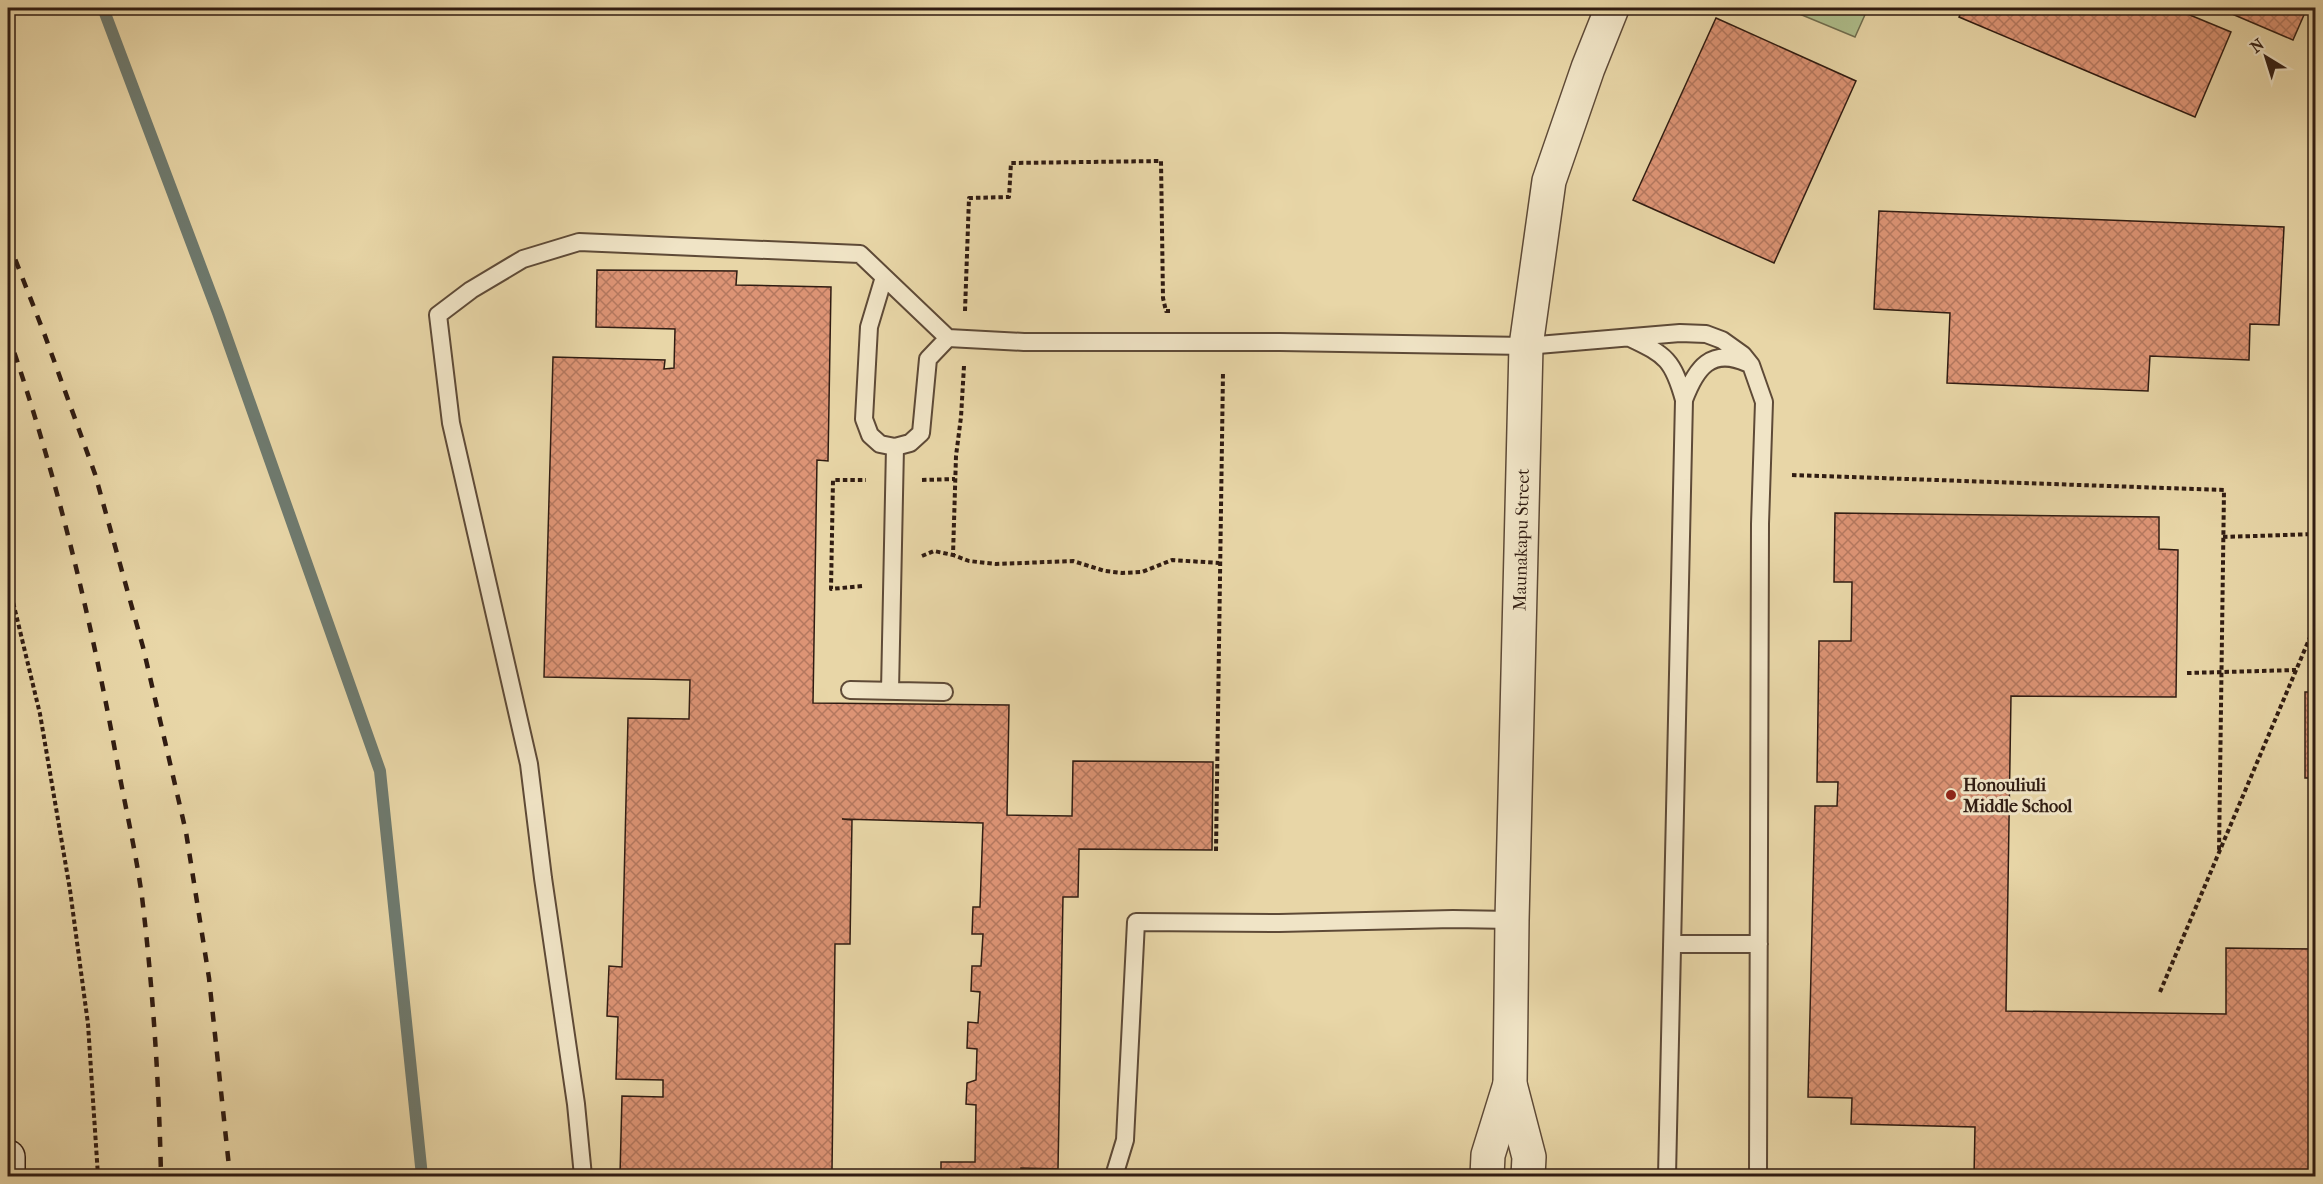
<svg xmlns="http://www.w3.org/2000/svg" width="2323" height="1184" font-family="'IM FELL French Canon',serif">
<style>
.green{fill:#afbf8d;stroke:#706e50;stroke-width:1.5}
.lines{fill:none;stroke-linecap:round;stroke-linejoin:round}
.stream{stroke:#6e7a6f;stroke-width:12}
.building{fill:url(#building-cross-hatch);stroke:#301c12;stroke-width:1.5}
.service-casing{stroke:#5e4a37;stroke-width:20}
.tertiary-casing{stroke:#5e4a37;stroke-width:36}
.secondary-casing{stroke:#301c12;stroke-width:36}
.path{stroke:#301c12;stroke-width:4;stroke-dasharray:4.5 3;stroke-linecap:butt}
.service{stroke:#f0e4c6;stroke-width:16}
.tertiary{stroke:#f0e4c6;stroke-width:33}
.secondary{stroke:#f0e4c6;stroke-width:33}
.rail{stroke:#301c12;stroke-width:4.5;stroke-dasharray:10 10;stroke-linecap:butt}
.poi-dot{fill:#8f2418;stroke:#f0e4c6;stroke-width:2}
.labels{text-anchor:middle;dominant-baseline:central;stroke-width:6;stroke-linejoin:round;paint-order:stroke}
.street-label{font-size:18px;fill:#301c12;stroke:#f0e4c6}
.poi-label{font-size:18px;font-weight:bold;fill:#301c12;stroke:#f0e4c6;text-anchor:start}
</style>
<defs>
<pattern id="building-cross-hatch" width="8" height="8" patternUnits="userSpaceOnUse" patternTransform="scale(1.5)"><rect width="8" height="8" fill="#dd9475"/><path d="M0 0l8 8M0 8l8-8" fill="none" stroke="#b4785f"/></pattern>
</defs>
<rect width="100%" height="100%" fill="#e8d6a7"/>
<filter id="stains"><feTurbulence type="fractalNoise" baseFrequency=".00333" numOctaves="4"/><feColorMatrix values="0 0 0 0 .2 0 0 0 0 .09 0 0 0 0 .02 0 0 0 .5 -.17"/></filter>
<radialGradient id="worn" r=".72"><stop offset=".6" stop-color="#630" stop-opacity="0"/><stop offset="1" stop-color="#630" stop-opacity=".3"/></radialGradient>
<path class="green" d="M1785,8H1868L1855,37Z"/>
<g class="lines">
<path class="stream" d="M103,8L218,313L380,771L422,1176"/>
</g>
<path class="building" d="M1963,8H2173L2231,32L2195,117L1959,17Z
M2218,8H2307L2293,40Z
M1716,18L1856,81L1774,263L1633,200Z
M1879,211L2284,227L2279,325L2250,324L2249,360L2150,356L2148,391L1947,383L1950,313L1874,309Z
M597,270L737,271L736,285L831,287L828,461L817,460L813,703L1009,705L1007,815L1072,816L1073,761L1213,762L1212,850L1079,849L1078,897H1063L1058,1169L1021,1168V1176H941V1162H975L976,1105L966,1104L967,1083L976,1080L977,1049L967,1048L968,1022L978,1023L980,992L971,991L972,966H981L983,934H972L973,907H980L983,823L842,819L852,820L850,944H835L832,1170H869V1176H620L622,1096L663,1097V1080L616,1079L618,1017L607,1016L609,966L622,967L628,718L689,719L690,680L544,677L553,357L665,360L664,369L674,368L675,329L596,327Z
M1835,513L2159,517V549L2178,550L2176,697L2011,696L2006,1011L2226,1014V948L2316,949V1176H1974L1975,1127L1851,1124L1852,1098L1808,1097L1815,806H1837L1838,782H1817L1819,641H1851L1852,582H1834Z
M2305,692H2316V778H2305Z"/>
<g class="lines">
<g class="service-casing">
<path id="service" d="M884,277L869,327L864,419L870,435L880,444L895,447L910,443L921,433L928,359L948,338
M1630,338C1666,355 1673,360 1684,400L1667,1176
M1684,400C1696,368 1711,347 1747,363
M850,690L944,692
M890,691L895,447
M1672,944H1759
M583,1176L576,1104L543,878L529,764L451,423L438,315L471,290L523,259L579,242L860,254L948,338L1024,342H1280L1526,346L1680,333L1706,334L1722,340L1743,355L1751,365L1764,402L1760,524L1758,1176
M1114,1176L1125,1140L1136,922L1279,923L1453,919L1512,920"/>
</g>
<g class="tertiary-casing">
<g id="tertiary">
<path d="M1487,1176L1488,1155L1510,1084"/>
<path id="s1" d="M1528,1176L1529,1157L1510,1084L1512,920L1526,346L1549,181L1588,68L1612,8"/>
</g>
</g>
<g class="secondary-casing">
<path id="secondary" d="M8,1157V1176"/>
</g>
<path class="path" d="M965,311L969,198L1009,197L1011,163L1161,161L1163,298L1166,311H1170
M964,366L961,417L956,456L953,555L969,561L996,564L1073,561L1105,571L1122,573L1142,572L1172,560L1219,563
M1792,475L2224,490L2219,852
M922,480L955,479
M2223,537L2316,534
M922,556L934,551L953,555
M8,581L40,714L70,890L88,1024L98,1176
M862,586L831,589L833,480H866
M2187,673L2296,670
M1216,851L1223,372
M2160,992L2316,623"/>
<use href="#service" class="service"/>
<use href="#tertiary" class="tertiary"/>
<use href="#secondary" class="secondary"/>
<path class="rail" d="M8,241L44,333L95,474L143,647L186,832L209,978L230,1176
M8,334C56,473 92,622 118,767C126,810 136,853 142,897C153,989 159,1083 161,1176"/>
</g>
<circle class="poi-dot" cx="1951" cy="795" r="6"/>
<g class="labels">
<g class="street-label">
<text stroke="none"><textPath href="#s1" startOffset="639">Maunakapu Street</textPath></text>
</g>
<g class="poi-label">
<text x="1963" y="785">Honouliuli<tspan x="1963" dy="21">Middle School</tspan></text>
</g>
</g>
<rect width="2323" height="1184" fill="none" stroke="#e8d6a7" stroke-width="30"/>
<rect x="9" y="9" width="2305" height="1166" fill="none" stroke="#301c12" stroke-width="3"/>
<rect x="15" y="15" width="2293" height="1154" fill="none" stroke="#301c12" stroke-width="1.5"/>
<g transform="translate(2266 57) rotate(322)" stroke="#f0e4c6" stroke-width="4.5" paint-order="stroke">
<path d="M0-4.5L10 22L0 15L-10 22Z" fill="#301c12"/>
<text y="-9" font-size="16" font-weight="bold" text-anchor="middle" fill="#301c12">N</text>
</g>
<rect width="100%" height="100%" filter="url(#stains)"/>
<rect width="100%" height="100%" fill="url(#worn)"/>
</svg>
